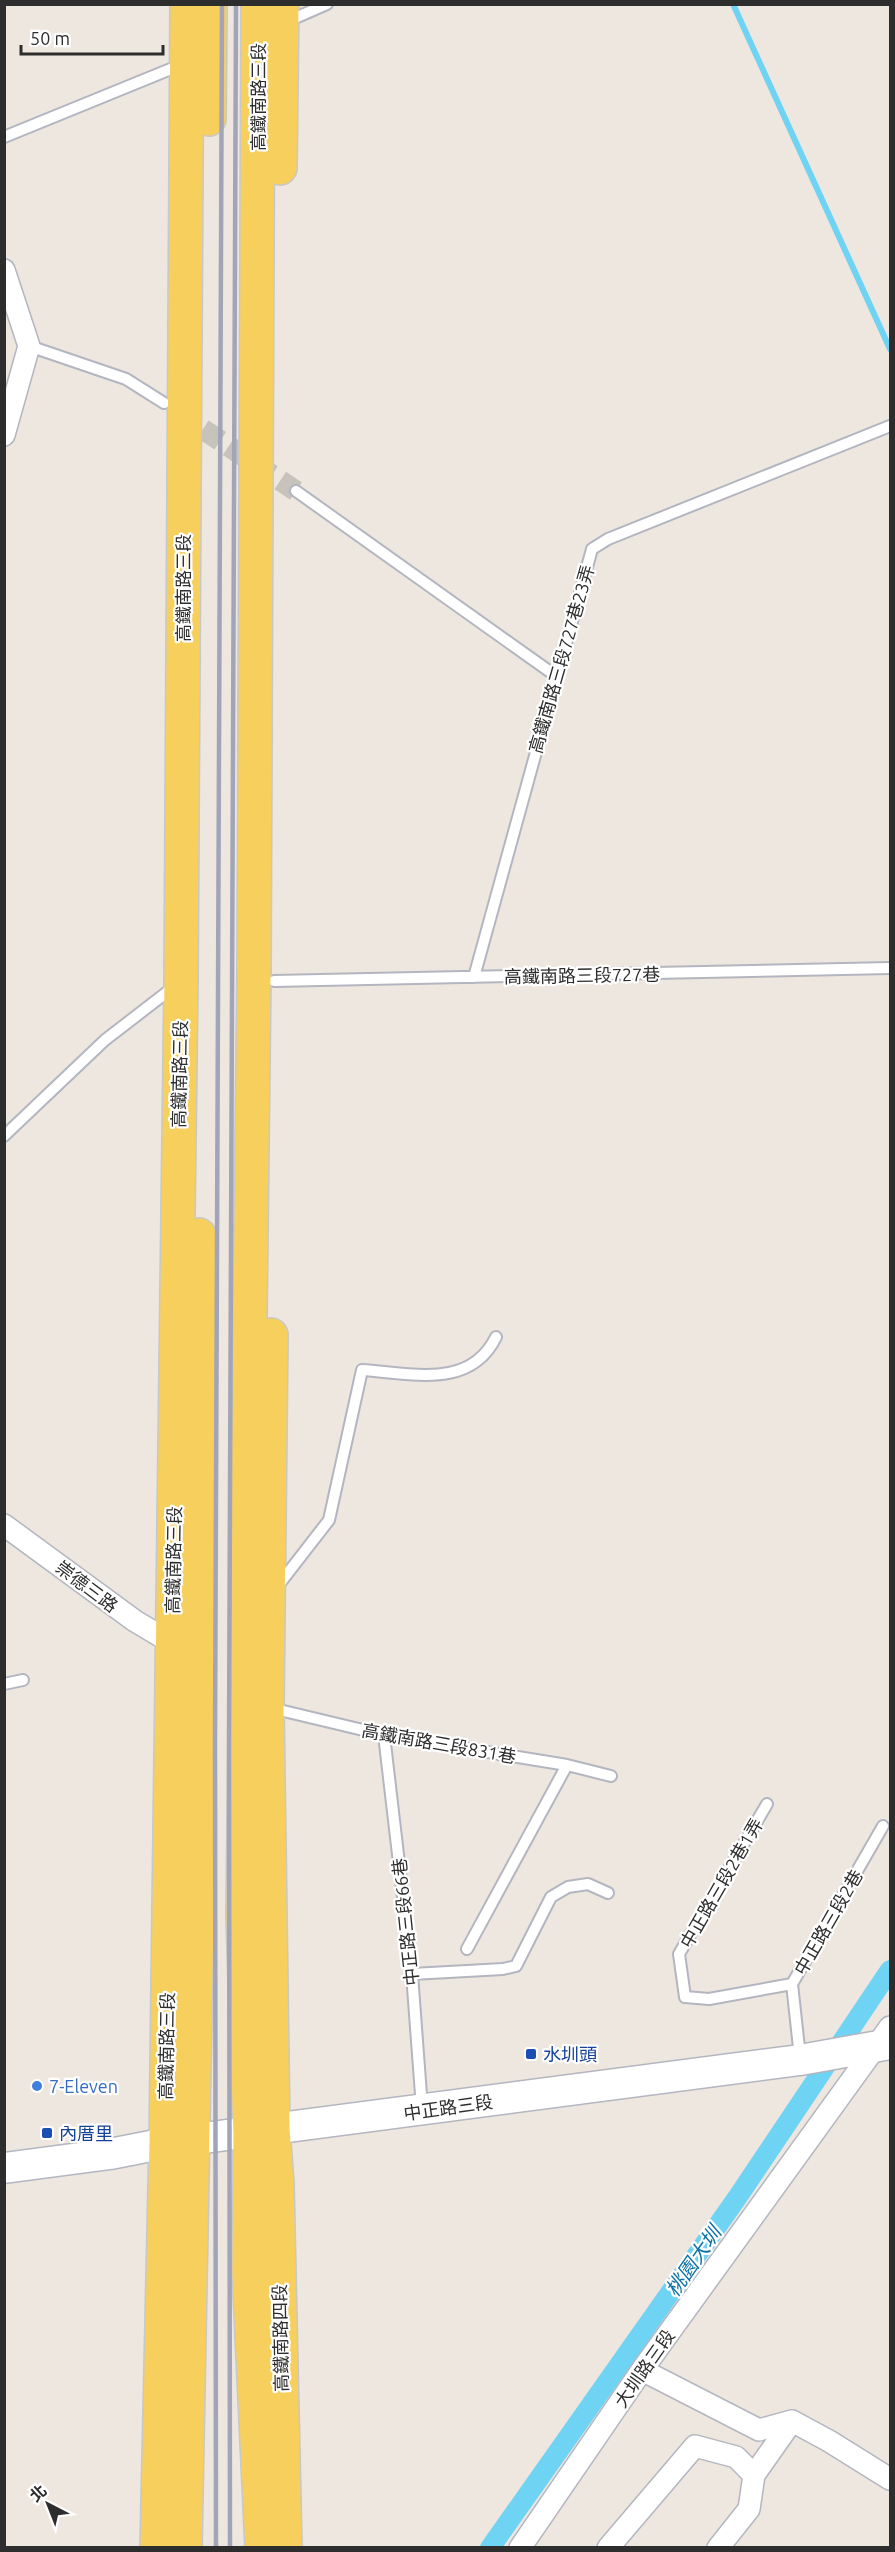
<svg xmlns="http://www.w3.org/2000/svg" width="895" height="2552" font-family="Ubuntu,'Noto Sans TC',sans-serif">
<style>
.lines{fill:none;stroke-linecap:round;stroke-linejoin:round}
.stream{stroke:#6fd3f3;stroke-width:6}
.canal{stroke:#6fd3f3;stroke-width:20}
.street-tunnel{stroke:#c7c2bb;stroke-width:21;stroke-dasharray:21 10;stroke-linecap:butt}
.lane-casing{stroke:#b3b6c0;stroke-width:14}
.street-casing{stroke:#b3b6c0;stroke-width:24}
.secondary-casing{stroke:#b3b6c0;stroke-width:33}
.primary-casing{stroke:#c8c8c8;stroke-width:36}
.lane{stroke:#fff;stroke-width:10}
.street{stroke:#fff;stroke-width:21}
.secondary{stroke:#fff;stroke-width:30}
.primary{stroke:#f6cf5d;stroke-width:33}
.rail{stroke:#a1a5b7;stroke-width:4.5}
.transit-dot{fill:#1a4fb4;stroke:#fff;stroke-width:2}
.shop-dot{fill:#3f7fe0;stroke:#fff;stroke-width:2}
.labels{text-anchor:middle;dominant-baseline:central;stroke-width:4.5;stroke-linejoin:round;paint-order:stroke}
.street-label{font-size:18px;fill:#2d2d2d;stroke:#fff}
.transit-label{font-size:18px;fill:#164399;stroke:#fff;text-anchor:start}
.shop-label{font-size:18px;fill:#366cbe;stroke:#fff;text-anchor:start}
.water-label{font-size:20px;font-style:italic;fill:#0972a4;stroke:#fff}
</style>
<rect width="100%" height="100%" fill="#eee7df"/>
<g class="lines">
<path class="stream" d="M733,4L890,349"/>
<path class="canal" d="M490,2548L737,2198L890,1970"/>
<path class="street-tunnel" d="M177,412L296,491"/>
<g class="lane-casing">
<path id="lane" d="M286,22L327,4
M4,137L183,64
M29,346L126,379L164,403
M296,491L556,676
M474,977L592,549L608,539L890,426
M274,981L890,968
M4,1136L105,1040L175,986
M277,1587L329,1520L362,1370C411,1373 470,1390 496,1337
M4,1684L23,1680
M271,1708L384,1735L567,1765L611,1776
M384,1735L412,1974L422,2108
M767,1804L679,1954L685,1997L709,1999L792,1984
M467,1949L567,1765
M412,1974L503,1969L516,1966L551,1897L568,1887L588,1884L608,1893
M800,2057L792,1984L883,1826"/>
</g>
<g class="street-casing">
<path id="street" d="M4,270L29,346L4,435
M4,1525L135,1621L172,1643
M642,2370L759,2430L792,2421L829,2441L890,2479
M520,2548L642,2370L890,2027
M608,2548L695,2446L736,2457L754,2475
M718,2548L749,2509L754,2475L792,2421"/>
</g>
<g class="secondary-casing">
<path id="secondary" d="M4,2168L110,2154L166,2143L800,2060L890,2044"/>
</g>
<g class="primary-casing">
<path id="primary" d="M258,4L254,974L243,1917L250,2133L249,2272L262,2548
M209,119L210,4
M280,168L282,4
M271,1335L267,1707L273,2129L277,2184L285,2548
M157,2548L166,2143L181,982L187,4
M185,2548L197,1911L199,1235"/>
</g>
<use href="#lane" class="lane"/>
<use href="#street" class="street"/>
<use href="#secondary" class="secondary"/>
<use href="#primary" class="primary"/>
<path class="rail" d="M216,2548L215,1743L222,4
M230,2548L229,1742L236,4"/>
</g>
<g class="transit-dot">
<rect x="525" y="2048" width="12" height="12" rx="3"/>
<rect x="41" y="2127" width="12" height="12" rx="3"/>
</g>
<circle class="shop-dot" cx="37" cy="2086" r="6"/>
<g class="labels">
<g class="street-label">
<text transform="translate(258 97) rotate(-90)">高鐵南路三段</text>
<text transform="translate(183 588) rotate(-90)">高鐵南路三段</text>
<text transform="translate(561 659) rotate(-74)">高鐵南路三段727巷23弄</text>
<text transform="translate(582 975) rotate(-1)">高鐵南路三段727巷</text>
<text transform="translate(179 1074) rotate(-89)">高鐵南路三段</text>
<text transform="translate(173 1560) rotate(-89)">高鐵南路三段</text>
<text transform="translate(87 1586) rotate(37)">崇德三路</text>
<text transform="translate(439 1743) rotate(10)">高鐵南路三段831巷</text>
<text transform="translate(721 1883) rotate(-60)">中正路三段2巷1弄</text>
<text transform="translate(405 1922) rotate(-96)">中正路三段66巷</text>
<text transform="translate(828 1922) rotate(-60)">中正路三段2巷</text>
<text transform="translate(166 2046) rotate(-89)">高鐵南路三段</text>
<text transform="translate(448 2107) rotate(-8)">中正路三段</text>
<text transform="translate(280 2338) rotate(-91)">高鐵南路四段</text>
<text transform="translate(644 2368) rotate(-55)">大圳路三段</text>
</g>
<g class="transit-label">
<text x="543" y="2054">水圳頭</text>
<text x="59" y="2133">內厝里</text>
</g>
<g class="shop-label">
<text x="49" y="2086">7-Eleven</text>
</g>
<g class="water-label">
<text transform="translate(693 2261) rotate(-55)">桃園大圳</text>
</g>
</g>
<rect width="895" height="2552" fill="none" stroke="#2d2d2d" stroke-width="12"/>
<g transform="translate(48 2504) rotate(318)" stroke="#ffffff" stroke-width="4.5" paint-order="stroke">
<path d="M0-4.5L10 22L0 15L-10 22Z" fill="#2d2d2d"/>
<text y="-9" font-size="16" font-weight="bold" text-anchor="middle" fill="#2d2d2d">北</text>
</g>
<path d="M21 45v9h142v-9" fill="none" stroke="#2d2d2d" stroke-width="3"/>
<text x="30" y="45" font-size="18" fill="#2d2d2d" stroke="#ffffff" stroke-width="4.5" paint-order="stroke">50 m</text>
</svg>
